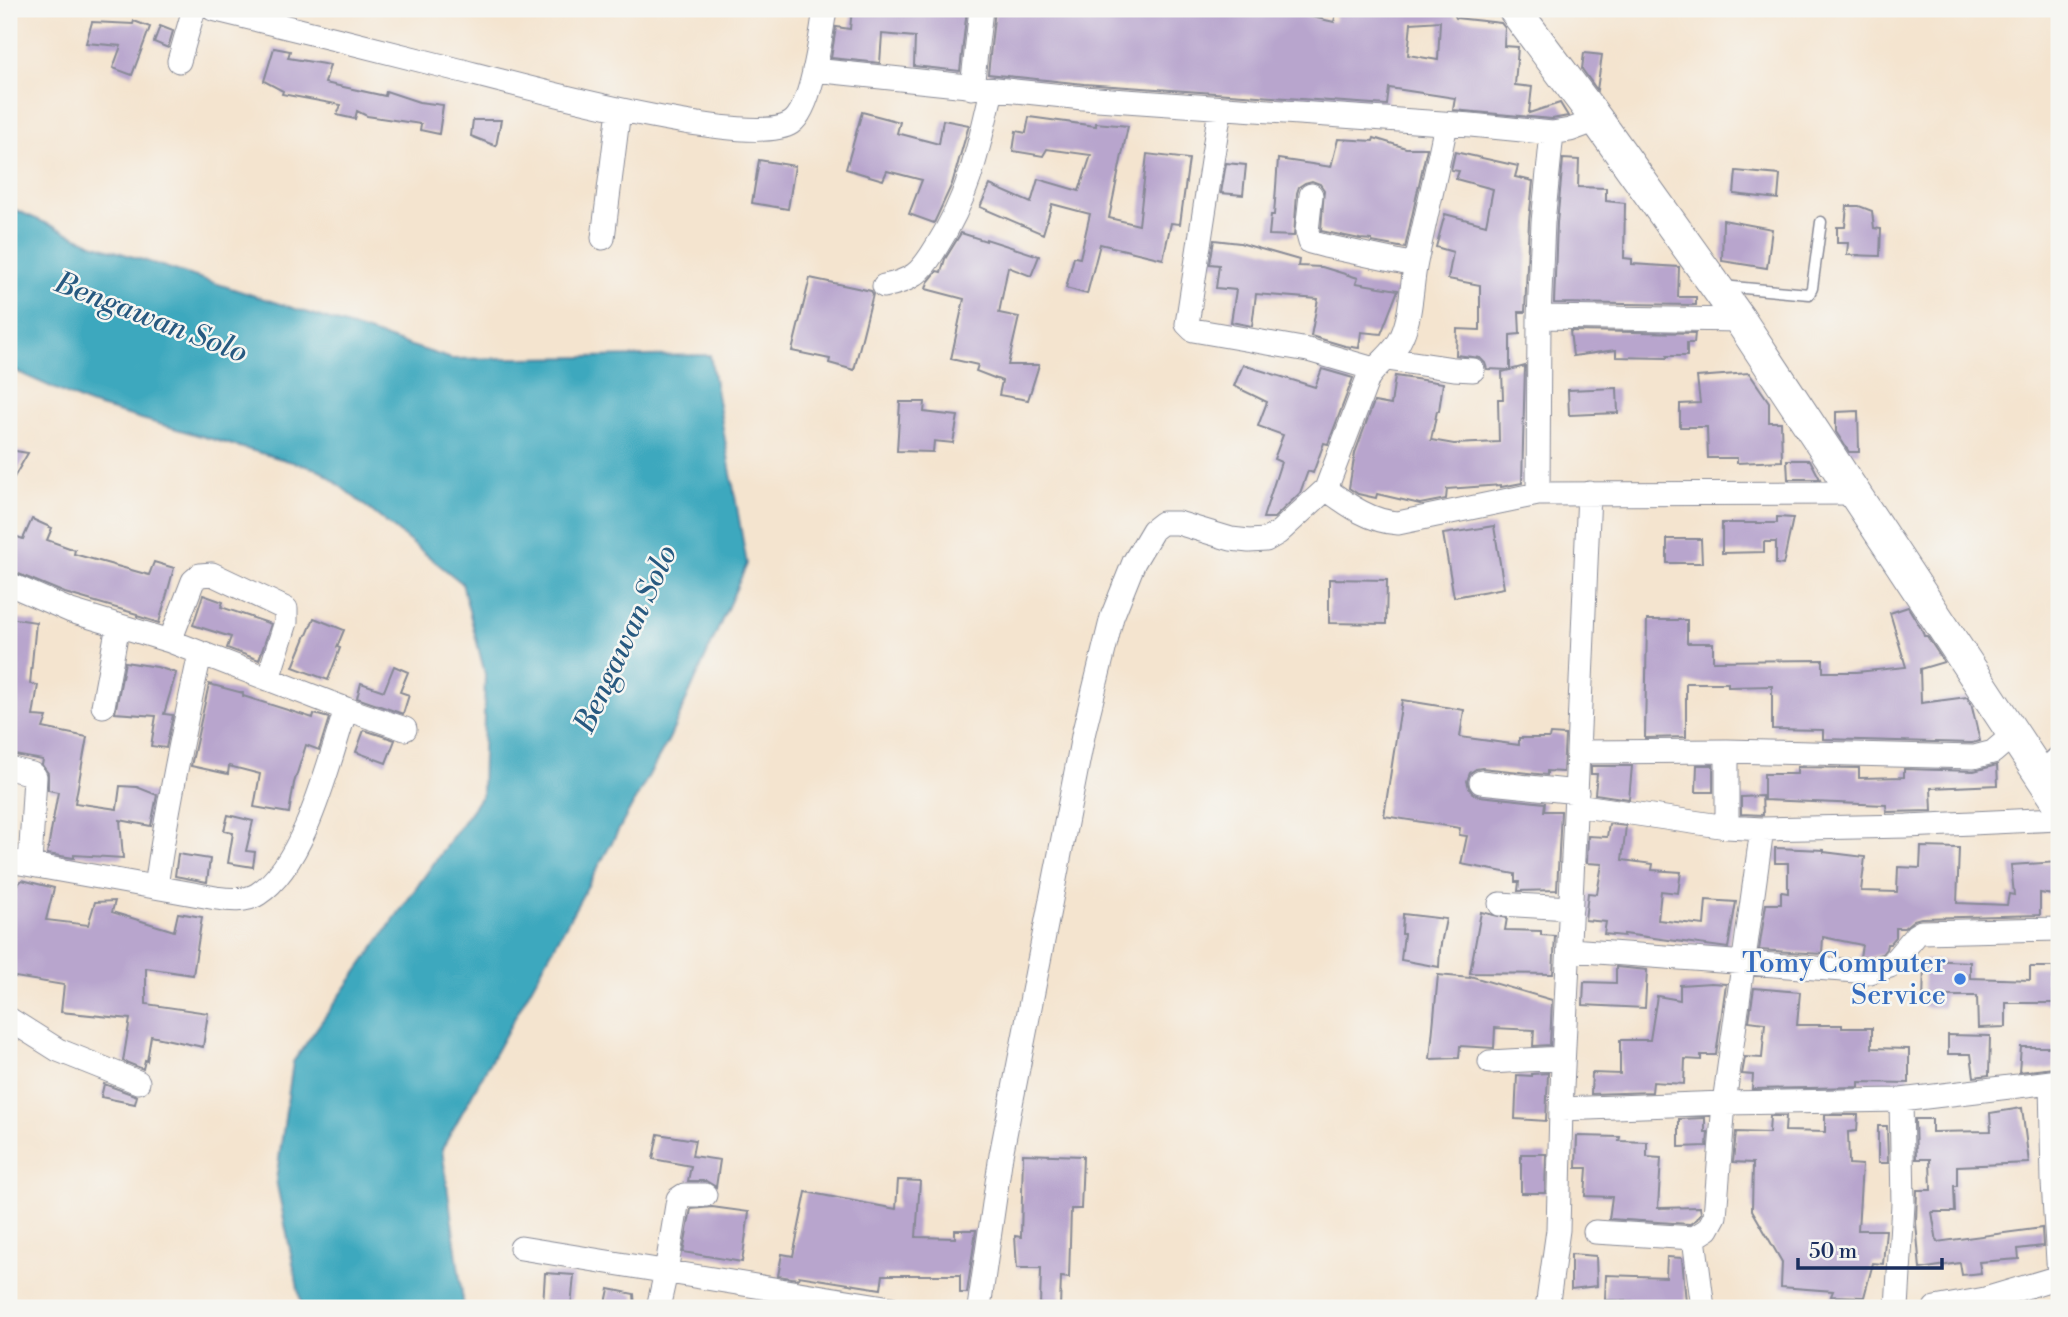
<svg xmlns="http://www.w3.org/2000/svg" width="2068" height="1317" font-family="'Libre Bodoni',serif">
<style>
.water{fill:#3ea8be;stroke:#2c6c8e;stroke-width:2}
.building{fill:#b8a5cd;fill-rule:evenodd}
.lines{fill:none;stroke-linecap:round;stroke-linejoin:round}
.lane-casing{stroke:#888a96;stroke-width:13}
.street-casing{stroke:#888a96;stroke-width:25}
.secondary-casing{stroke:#888a96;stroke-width:34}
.lane{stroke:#fff;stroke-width:10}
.street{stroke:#fff;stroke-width:23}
.secondary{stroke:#fff;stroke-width:32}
.shop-dot{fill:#3f7fe0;stroke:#f6f6f2;stroke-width:2.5}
.labels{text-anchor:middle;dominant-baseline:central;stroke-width:5;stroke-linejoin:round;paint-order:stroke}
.shop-label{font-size:28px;fill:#366cbe;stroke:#f6f6f2;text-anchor:end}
.water-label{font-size:30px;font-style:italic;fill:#275980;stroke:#f6f6f2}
</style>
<rect width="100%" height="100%" fill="#f6f6f2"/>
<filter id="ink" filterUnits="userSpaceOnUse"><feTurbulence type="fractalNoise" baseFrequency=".0143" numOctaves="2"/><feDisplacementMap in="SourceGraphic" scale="14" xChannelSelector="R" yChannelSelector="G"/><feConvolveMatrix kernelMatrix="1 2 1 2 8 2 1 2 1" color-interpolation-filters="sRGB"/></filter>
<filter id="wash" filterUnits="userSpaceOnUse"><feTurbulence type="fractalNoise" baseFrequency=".00686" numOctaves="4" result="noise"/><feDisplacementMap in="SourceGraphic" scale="28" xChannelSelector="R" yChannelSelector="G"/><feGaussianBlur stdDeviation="1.57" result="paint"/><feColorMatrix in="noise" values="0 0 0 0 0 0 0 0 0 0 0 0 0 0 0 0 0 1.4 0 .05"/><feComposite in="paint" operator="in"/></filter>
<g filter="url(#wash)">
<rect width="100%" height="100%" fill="#f4e4cf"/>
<path class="water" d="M9,207L93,244L452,359L710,355L747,564L669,739L442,1149L464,1308H302L276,1180L293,1062L482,795L485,674L462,583L320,470L89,404L9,368Z"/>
<g id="blocks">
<path class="building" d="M852,9H967L960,71L914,66L915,37L882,34L880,63L831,58L836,27L850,29Z
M995,9H1300L1299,14L1334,22L1337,9H1452L1456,18L1501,23L1505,28L1504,46L1518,47L1515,85L1532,87L1529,113L1560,103L1568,116L1552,119L1453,110L1455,98L1389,88L1387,105L1084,84L988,74ZM1440,21L1438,60L1408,55L1411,23Z
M134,21L150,27L132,75L113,68L121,46L86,43L92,22L133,24Z
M160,26L173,31L168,48L154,42Z
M274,48L290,51L288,58L330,65L325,83L385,96L386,91L419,102L443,105L439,134L420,130L421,124L367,116L357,111L355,119L337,115L341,105L282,94L283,91L264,81Z
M1584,53L1602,55L1597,90L1582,69Z
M862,112L900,122L897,133L939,144L943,120L969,125L952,184L934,223L909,214L922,180L887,171L883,180L846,169Z
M1029,117L1096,126V123L1128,126L1109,218L1139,225L1147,154L1189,159L1180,224L1171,223L1163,259L1100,244L1087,294L1066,288L1074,257L1080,258L1090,214L1052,204L1043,234L980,207L990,185L1031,203L1038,179L1079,191L1091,155L1047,149L1043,156L1013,151L1016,131L1026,133Z
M473,120H501L496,146L471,136Z
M1374,138L1406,148H1427L1405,248L1372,242V240L1360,239L1321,231L1324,190L1320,184L1312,181L1305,183L1299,187L1297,193L1294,236L1269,235L1271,215H1274L1278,159L1331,167L1338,139L1373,141Z
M1455,152L1518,166L1515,177L1533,181L1529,221L1525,312H1519L1520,334L1510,335V370L1487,369L1485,363L1480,358L1456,355L1457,329L1480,330V285L1448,279L1453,252L1436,247L1445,214L1486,225L1493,189L1456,179L1459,171L1451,170Z
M1563,159L1579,160L1578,187L1606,188V201L1625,203L1624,258L1632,259V264L1679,267L1678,297H1696V305L1554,303L1557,223Z
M759,160L795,166L788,209L752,203Z
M1226,163L1246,165L1243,195L1221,193Z
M1736,171L1780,175L1778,199L1734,194Z
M1847,206H1859L1872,211L1874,228L1881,229L1880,256L1847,255L1848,243H1837V227H1845Z
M1723,220L1772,229L1767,268L1722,261Z
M961,233L986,241V239L1039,256L1031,276L1008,267L999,313L1019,317L1008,365H1039L1028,400L999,395L1002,381L976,371L978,365L951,359L964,299L926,289L928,282L937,271L941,272L945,259Z
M1214,240L1240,243L1299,260L1298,266L1322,267L1358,278L1356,283L1398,290L1381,334L1361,332L1359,348L1345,346L1311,336L1318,299L1256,294L1252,326L1231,322L1236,290L1216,288L1219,265L1210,264Z
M810,278L871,291L873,294L854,370L829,363L830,359L792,351Z
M1570,331L1695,333L1694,343H1687V356H1667V358L1616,357V350L1573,356Z
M1243,365L1315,387L1322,369L1353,378L1328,444L1324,443L1313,473L1308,471L1300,493L1274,518H1263L1281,462L1274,459L1283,435L1258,426L1267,402L1234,386Z
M1525,366L1522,483L1501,487V485L1447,489L1446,499L1420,504L1377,494L1376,498L1358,494L1349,488L1355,453L1374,402L1391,405L1395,376L1443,383L1439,411H1437L1431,440L1454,444L1499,442L1498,399H1503L1502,372Z
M1749,373L1769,402V422H1781L1782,461L1737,463V458H1708L1707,427H1680V404L1700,403L1697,377Z
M1617,388L1618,413L1569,415L1568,390Z
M900,402H925L924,412L958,416L953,443L934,441L933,452L897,451Z
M1858,411L1859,452H1849L1836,432V412Z
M9,450L28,453L9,486Z
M1787,460H1810L1820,479H1788Z
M1777,517L1793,518L1783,565L1776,564V542H1764V552L1722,553V523H1777Z
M32,519L52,528L47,540L75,550L74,554L149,575L154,562L174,568L159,623L137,616V614L65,593L9,570V534L23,539Z
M1494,526L1504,588L1454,597L1443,534Z
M1667,539H1701L1702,563H1667Z
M1329,579L1387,580L1386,624L1329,623Z
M203,595L223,602L221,607L271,624L259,660L227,648L231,637L193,625Z
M1908,607L1922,630L1924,636H1927L1944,662L1920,669L1921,703L1967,697L1971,703L1980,741L1972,743L1823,739V730L1772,729V686L1728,687V683H1686V737L1645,738L1647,620H1687V643H1713V661L1823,660V672H1857L1906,667L1890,613Z
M9,618L36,622L30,684L38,685L33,716L47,717L43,728L87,737L75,803L117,809L120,786L137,787L157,795L151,826L120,820L123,858L74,855V858L47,854L58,792L48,790V773L42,765L43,760L9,754Z
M314,618L344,630L337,647L340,648L328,680L293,667L306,635H307Z
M125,662L157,667L176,673L164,714L173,715L166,748L151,746L156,716L115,713Z
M394,666L408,672L400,692L409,695L403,714L357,698L361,683L384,691Z
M209,684L243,693V696L313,718L314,714L329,718L319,750L306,745L294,783L289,813L254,807L260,774L229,766L228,774L191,766Z
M1402,700L1464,710L1460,737L1519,745V738H1549L1550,734L1565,735L1563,772L1547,771V775L1482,768L1476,769L1470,773L1467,781L1469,788L1473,794L1479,796L1545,803L1544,811H1561L1557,890L1518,891L1519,882H1515V874L1461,864L1467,836L1459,835L1460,828L1384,816Z
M364,730L395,740L386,763L356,752Z
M1697,765H1713V792H1696Z
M1997,765L1998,785L1931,788L1932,811L1887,812L1886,805L1764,800V774H1797V767L1859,768V778L1904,777V769L1974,771Z
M1591,766H1632L1629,799L1595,794L1597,774H1591Z
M1762,796L1763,815L1741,814V797Z
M228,815L253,821L246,851L255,852L253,867L228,863L233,833L224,831Z
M1609,824L1626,826L1622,860L1653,864L1652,870L1681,872L1678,893L1661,891L1658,920L1704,925L1706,900L1736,902L1728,948L1624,934V936L1604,934L1606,922L1585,920L1588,893L1597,894L1602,864L1587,863L1588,836L1607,837Z
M1921,847L1959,848L1957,903L2007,905L2009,894L2014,895L2011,865L2059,862V896L2040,893V915L1921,918L1914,920L1904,928H1896V937L1890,944H1887L1886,949L1882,954L1868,958L1860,957L1862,945L1823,937L1822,954L1759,950L1766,904H1781V892L1788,893V863H1775V848L1824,850V852L1865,857L1861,891L1897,892L1898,867L1920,868Z
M178,854L210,859L207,882L175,876Z
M22,880L54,888L46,920L88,925L95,902L115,901L112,912L174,931L178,913L202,917L193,975L146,968V1004L208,1013L203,1047L151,1036L147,1061L145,1060L143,1069L123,1061L130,1019L61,1012L64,985L9,976V894Z
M1481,912L1507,918L1505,930L1541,931V935L1555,936L1553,974L1470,973Z
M1403,914L1446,919L1440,949L1439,967L1401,960L1404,934H1402Z
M1924,960L1970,962V978L2030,980V967H2053V1003H2006V1027L1978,1028L1977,996H1944V1008L1923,1007Z
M1616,967L1647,970L1645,1008L1583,1005L1584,982L1616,983Z
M1438,975L1470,978V976L1552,1000L1550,1045L1533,1046L1534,1030L1495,1028L1494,1048L1460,1046L1459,1058L1430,1059Z
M1711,983L1726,984L1716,1055H1701V1060L1685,1059L1684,1084L1653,1082L1652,1092L1591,1094L1592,1073L1620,1074V1040H1650L1657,996L1680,1000V985Z
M1754,988L1800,992L1797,1025H1842V1028H1872V1048L1909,1049V1083L1859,1082V1087L1752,1089L1753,1075L1742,1074L1745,1057L1762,1058L1765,1023L1749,1021Z
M1948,1035L1990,1036L1989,1075L1974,1077L1971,1054H1948Z
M2021,1047H2054V1068L2019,1072Z
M1548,1073L1546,1121L1515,1119L1517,1075L1532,1076V1074Z
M104,1084L137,1096L135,1104L101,1097Z
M2022,1108L2029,1163L1957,1166V1186H1954L1955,1212H1932L1937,1242L2042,1228L2043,1246L2018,1249L2019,1259L1979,1262L1981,1273L1962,1275L1960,1263L1920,1269L1916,1223L1917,1190H1931L1930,1159H1916L1915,1119H1932V1132L1991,1131L1990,1113Z
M1825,1115H1858L1857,1131L1848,1132L1849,1164L1862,1165L1858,1230H1886L1883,1264L1873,1263L1864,1297L1831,1296L1833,1291L1781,1287L1782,1262L1752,1210L1753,1163L1733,1162L1736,1132L1769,1133L1770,1116H1786L1785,1131L1825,1132Z
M1705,1118V1132H1708L1707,1146L1679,1147V1119Z
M1878,1126H1887L1888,1163H1878Z
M658,1134L695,1140L692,1156L720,1160L716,1187L706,1181H688L691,1166L653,1159Z
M1577,1136L1620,1137L1619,1141L1647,1142V1157L1661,1158L1658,1208L1700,1207L1701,1213L1697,1219L1690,1224L1609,1219L1612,1197L1585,1196L1587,1168H1576Z
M1023,1154L1083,1156L1081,1209H1071L1069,1278L1061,1277L1060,1308H1040L1041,1268H1017L1015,1236L1021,1237Z
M1521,1154H1546L1545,1193H1521Z
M898,1180L920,1181L916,1237L955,1238V1230H976L967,1293H960V1275H883L881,1289L799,1276L798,1279L778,1276L782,1254L793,1256L806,1192L896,1209Z
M712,1207L749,1212L742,1262L683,1252L691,1209Z
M1571,1254L1596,1256L1597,1286L1571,1289Z
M1667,1257L1682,1258L1686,1302L1662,1301L1660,1302V1308H1633V1301L1605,1300L1606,1275L1666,1277Z
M545,1273L574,1275L571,1307L543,1305Z
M609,1289L634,1294L635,1308H605Z"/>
</g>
</g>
<g filter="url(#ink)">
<use href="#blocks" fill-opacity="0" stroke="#888a96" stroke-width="2"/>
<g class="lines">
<g class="lane-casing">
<path id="lane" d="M1722,286L1809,294L1812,288L1821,222
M2039,767L2059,749"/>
</g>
<g class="street-casing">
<path id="street" d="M213,9C288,27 364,46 439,65C497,79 749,151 791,123C812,109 821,35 825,9
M179,61L194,9
M814,70L1083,98L1471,125L1552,133L1570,130L1597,120
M972,88L981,9
M1220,109L1187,324L1193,330L1308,350L1374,369
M1311,195L1307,231L1310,242L1325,246L1415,265
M603,238L619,110
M884,286C895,284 905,281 914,275C924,268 931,256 937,246C970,194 978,149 992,90
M1539,317L1740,320
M1387,359L1454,369L1473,370
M1326,489C1348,505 1371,522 1398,523L1538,494L1856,493
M1538,494L1539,317L1543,222L1552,133
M9,584L71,611L170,641L346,709L405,729
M170,641L193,581L200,575L212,574L286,609V622L268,679
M103,706L118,625
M1578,752L1589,493
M9,768L32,774L35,777L30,864
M1481,782L1577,792
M1576,805L1727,827L1762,829L1907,826L2059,819
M1727,827V751
M9,861L216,898C229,900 246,902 258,894C305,864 329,761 346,709
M156,887C167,808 183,732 200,654
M1500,904L1571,908
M1570,950L1870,972L1890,966L1916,935L1921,932L2059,929
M9,1019L58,1050L138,1082
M1490,1062L1563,1058
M2051,1082L2053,1182L2059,1277
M1561,1109L1724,1103L1901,1100L2059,1081
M1595,1232L1694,1238
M521,1248L891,1308
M658,1308L666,1272L678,1199L684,1195H705
M979,1308L1001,1155L1084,731L1112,617L1134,562L1153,530L1162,523H1178L1231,539L1249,541L1266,540L1278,533L1326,489L1368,378C1378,362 1395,354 1402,336C1412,313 1411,286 1416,262C1426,216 1437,170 1446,124
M1547,1308L1558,1230L1561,1109L1578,752L1727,751L1974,757L1993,752L2014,734
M1703,1308L1694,1238L1708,1229L1715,1216L1724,1103L1762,829
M1897,1308L1903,1204L1901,1100
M1935,1308L1985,1299L2059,1277"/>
</g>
<g class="secondary-casing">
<path id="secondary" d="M1514,9L1597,120L1740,320L2059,803"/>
</g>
<use href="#lane" class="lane"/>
<use href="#street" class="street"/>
<use href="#secondary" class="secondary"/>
</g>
</g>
<circle class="shop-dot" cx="1960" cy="979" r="7"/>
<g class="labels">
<g class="shop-label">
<text x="1946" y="963">Tomy Computer<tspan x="1946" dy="32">Service</tspan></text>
</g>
<g class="water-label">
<text transform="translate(151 318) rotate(21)">Bengawan Solo</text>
<text transform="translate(626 639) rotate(-65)">Bengawan Solo</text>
</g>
</g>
<rect width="2068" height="1317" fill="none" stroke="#f6f6f2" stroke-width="35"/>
<path d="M1798 1258v10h144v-10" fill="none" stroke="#1b2f5e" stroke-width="3.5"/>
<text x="1809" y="1258" font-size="21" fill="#1b2f5e" stroke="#f6f6f2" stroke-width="5" paint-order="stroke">50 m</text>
</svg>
